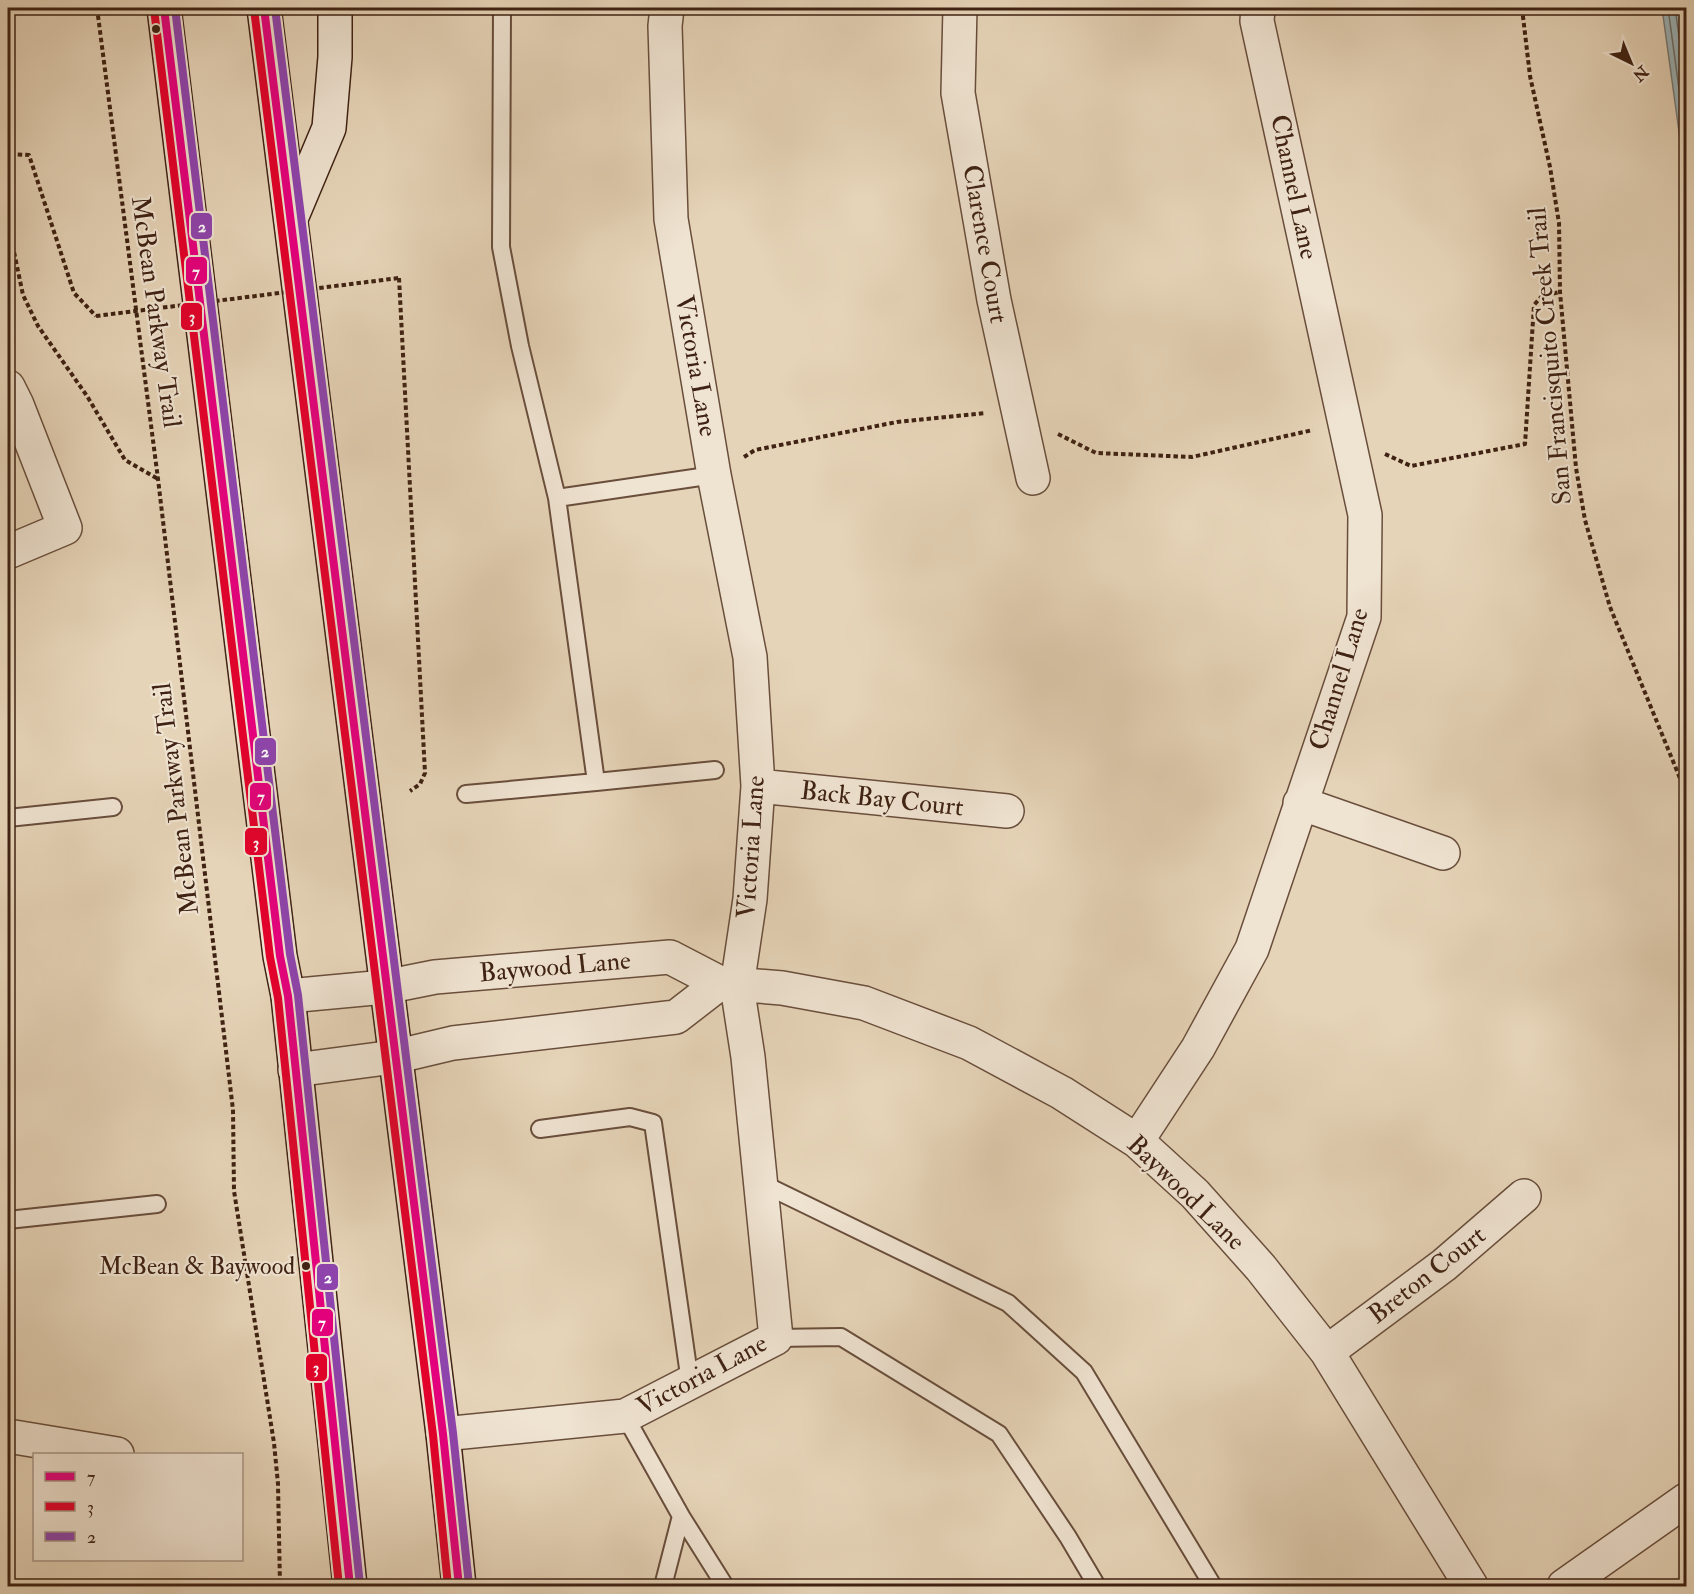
<svg xmlns="http://www.w3.org/2000/svg" width="1694" height="1594" font-family="'IM FELL Double Pica',serif">
<style>
.water{fill:#9bb5ba;stroke:#767a77;stroke-width:1.5}
.lines{fill:none;stroke-linecap:round;stroke-linejoin:round}
.shore{stroke:#6d6c66;stroke-width:1.5}
.lane-casing{stroke:#694e3c;stroke-width:20}
.street-casing{stroke:#694e3c;stroke-width:36}
.secondary-casing{stroke:#3f2213;stroke-width:36}
.path{stroke:#3f2213;stroke-width:4;stroke-dasharray:4.5 3;stroke-linecap:butt}
.lane{stroke:#efe3d1;stroke-width:16}
.street{stroke:#efe3d1;stroke-width:33}
.secondary{stroke:#efe3d1;stroke-width:33}
.path-bridge{stroke:#3f2213;stroke-width:4;stroke-dasharray:4.5 3;stroke-linecap:butt}
.bus-1-casing{stroke:#efe3d1;stroke-width:12}
.bus-2-casing{stroke:#efe3d1;stroke-width:12}
.bus-3-casing{stroke:#efe3d1;stroke-width:12}
.bus-1{stroke:#e5007d;stroke-width:8}
.bus-2{stroke:#e4002b;stroke-width:8}
.bus-3{stroke:#8e44ad;stroke-width:8}
.bus-dot{fill:#3f2213;stroke:#efe3d1;stroke-width:2}
.labels{text-anchor:middle;dominant-baseline:central;stroke-width:4.5;stroke-linejoin:round;paint-order:stroke}
.bus-label{font-size:24px;fill:#3f2213;stroke:#efe3d1;text-anchor:end}
.street-label{font-size:26px;fill:#3f2213;stroke:#efe3d1}
.line-badge{stroke:#efe3d1;stroke-width:2}
.badge-label{font-size:16px;text-anchor:middle;font-weight:bold;fill:#fff}
</style>
<rect width="100%" height="100%" fill="#e6d4b8"/>
<filter id="stains"><feTurbulence type="fractalNoise" baseFrequency=".00333" numOctaves="4"/><feColorMatrix values="0 0 0 0 .2 0 0 0 0 .09 0 0 0 0 .02 0 0 0 .5 -.17"/></filter>
<radialGradient id="worn" r=".72"><stop offset=".6" stop-color="#630" stop-opacity="0"/><stop offset="1" stop-color="#630" stop-opacity=".3"/></radialGradient>
<path class="water" d="M1662,8H1686V182Z"/>
<g class="lines">
<path class="shore" d="M1668,8L1686,140
M1675,8L1686,86"/>
<g class="lane-casing">
<path id="lane" d="M502,8L501,247L520,346L557,498
M714,475L557,498L596,782L715,770
M466,794L596,782
M8,818L113,807
M540,1129L630,1117L653,1123L690,1382
M761,1183L1008,1303L1084,1372L1213,1586
M8,1220L157,1204
M776,1338L841,1337L999,1434L1068,1537L1097,1586
M625,1416L681,1516L663,1586
M681,1516L725,1586"/>
</g>
<g class="street-casing">
<path id="street" d="M960,8L958,93L994,300L1033,478
M8,387L17,405L65,528L8,552
M758,786L1007,811
M1300,803L1443,853
M288,996L385,987L435,977L670,957L720,983L782,988L864,1003L969,1043L1062,1093L1137,1141L1195,1194L1261,1268L1327,1352L1471,1586
M295,1070L394,1057L453,1043L676,1017L720,983
M1137,1141L1198,1048L1252,949L1364,617L1365,515L1257,21L1258,8
M1327,1352L1444,1265L1524,1196
M443,1434L625,1416L776,1338L748,1057L737,986L750,899L758,786L750,657L714,475L671,219L665,26L667,8
M8,1436L117,1454
M1564,1586L1686,1500"/>
</g>
<g class="secondary-casing">
<path id="secondary" d="M164,8L280,956L288,996L350,1586
M264,8L443,1434L459,1586
M292,216L329,128L335,57V8"/>
</g>
<path class="path" d="M97,8L158,479L233,1110L234,1191L274,1443L278,1484L280,1586
M1522,8L1530,76L1550,167L1559,223L1560,292L1576,468L1585,520L1610,607L1686,793
M8,161L10,154L29,155L74,293L96,316
M8,223L23,295L38,326L87,396L125,460L158,479
M399,278L425,773L420,784L410,791
M1058,434L1096,453L1192,457L1313,430
M1385,454L1411,466L1525,444L1534,305L1542,296L1560,292
M744,457L755,450L897,422L986,413"/>
<use href="#lane" class="lane"/>
<use href="#street" class="street"/>
<use href="#secondary" class="secondary"/>
<path class="path-bridge" d="M96,316L399,278"/>
<g class="bus-1-casing">
<path id="bus-1" d="M164,8L280,956L288,996L350,1586
M264,8L443,1434L459,1586"/>
</g>
<g class="bus-2-casing">
<path id="bus-2" d="M154,9L270,957L278,998L339,1586
M254,9L433,1435L448,1586"/>
</g>
<g class="bus-3-casing">
<path id="bus-3" d="M175,8L290,954L298,995L360,1585
M275,8L453,1433L469,1585"/>
</g>
<use href="#bus-1" class="bus-1"/>
<use href="#bus-2" class="bus-2"/>
<use href="#bus-3" class="bus-3"/>
</g>
<g class="bus-dot">
<circle cx="156" cy="29" r="5"/>
<circle cx="306" cy="1266" r="5"/>
</g>
<g class="labels">
<g class="bus-label">
<text x="295" y="1266">McBean &amp; Baywood</text>
</g>
<g class="street-label">
<text transform="translate(1294 187) rotate(78)">Channel Lane</text>
<text transform="translate(985 244) rotate(80)">Clarence Court</text>
<text transform="translate(156 312) rotate(82)">McBean Parkway Trail</text>
<text transform="translate(1550 356) rotate(-95)">San Francisquito Creek Trail</text>
<text transform="translate(696 366) rotate(80)">Victoria Lane</text>
<text transform="translate(1339 679) rotate(-73)">Channel Lane</text>
<text transform="translate(176 799) rotate(-97)">McBean Parkway Trail</text>
<text transform="translate(882 799) rotate(6)">Back Bay Court</text>
<text transform="translate(751 847) rotate(-86)">Victoria Lane</text>
<text transform="translate(555 967) rotate(-5)">Baywood Lane</text>
<text transform="translate(1186 1193) rotate(44)">Baywood Lane</text>
<text transform="translate(1427 1275) rotate(-38)">Breton Court</text>
<text transform="translate(702 1375) rotate(-28)">Victoria Lane</text>
</g>
</g>
<g class="line-badge">
<rect x="190" y="212" width="23" height="28" rx="6" fill="#8e44ad"/>
<rect x="185" y="256" width="23" height="29" rx="6" fill="#e5007d"/>
<rect x="180" y="302" width="23" height="29" rx="6" fill="#e4002b"/>
<rect x="254" y="737" width="23" height="29" rx="6" fill="#8e44ad"/>
<rect x="249" y="782" width="23" height="29" rx="6" fill="#e5007d"/>
<rect x="244" y="827" width="24" height="29" rx="6" fill="#e4002b"/>
<rect x="316" y="1263" width="23" height="28" rx="6" fill="#8e44ad"/>
<rect x="311" y="1308" width="23" height="29" rx="6" fill="#e5007d"/>
<rect x="305" y="1353" width="23" height="29" rx="6" fill="#e4002b"/>
</g>
<g class="badge-label">
<text x="202" y="232">2</text>
<text x="196" y="277">7</text>
<text x="192" y="322">3</text>
<text x="265" y="757">2</text>
<text x="261" y="802">7</text>
<text x="256" y="848">3</text>
<text x="328" y="1283">2</text>
<text x="322" y="1328">7</text>
<text x="316" y="1373">3</text>
</g>
<rect width="1694" height="1594" fill="none" stroke="#e6d4b8" stroke-width="30"/>
<rect x="9" y="9" width="1676" height="1576" fill="none" stroke="#3f2213" stroke-width="3"/>
<rect x="15" y="15" width="1664" height="1564" fill="none" stroke="#3f2213" stroke-width="1.5"/>
<rect x="33" y="1453" width="210" height="108" fill="#efe3d1" stroke="#a99685" stroke-width="1.5"/>
<rect x="45" y="1472" width="30" height="9" fill="#e5007d" stroke="#a99685" stroke-width="1.5"/>
<text x="87" y="1483" font-size="18" fill="#3f2213">7</text>
<rect x="45" y="1502" width="30" height="9" fill="#e4002b" stroke="#a99685" stroke-width="1.5"/>
<text x="87" y="1513" font-size="18" fill="#3f2213">3</text>
<rect x="45" y="1532" width="30" height="9" fill="#8e44ad" stroke="#a99685" stroke-width="1.5"/>
<text x="87" y="1543" font-size="18" fill="#3f2213">2</text>
<g transform="translate(1631 63) rotate(137)" stroke="#efe3d1" stroke-width="4.5" paint-order="stroke">
<path d="M0-4.5L10 22L0 15L-10 22Z" fill="#3f2213"/>
<text y="-9" font-size="16" font-weight="bold" text-anchor="middle" fill="#3f2213">N</text>
</g>
<rect width="100%" height="100%" filter="url(#stains)"/>
<rect width="100%" height="100%" fill="url(#worn)"/>
</svg>
